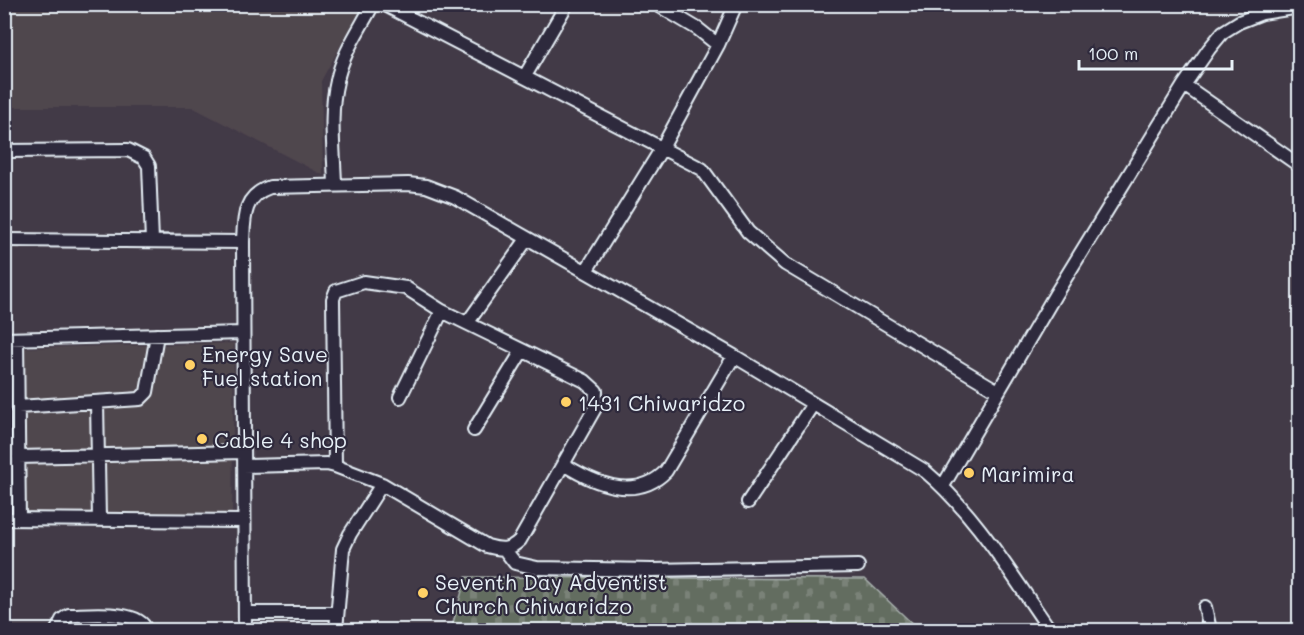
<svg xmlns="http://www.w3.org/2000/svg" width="1304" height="635" font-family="Mali,sans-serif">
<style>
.built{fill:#50464e}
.cemetery{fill:url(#cemetery-stones);stroke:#a6afac;stroke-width:1.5}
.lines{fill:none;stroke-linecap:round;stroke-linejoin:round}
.minor-casing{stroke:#e8f1f8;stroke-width:16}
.minor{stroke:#2f2a3d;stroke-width:12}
.poi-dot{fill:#ffd166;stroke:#2f2a3d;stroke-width:2}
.labels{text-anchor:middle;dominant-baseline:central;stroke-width:4.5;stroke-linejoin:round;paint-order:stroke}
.poi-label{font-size:21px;fill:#e8f1f8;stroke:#2f2a3d;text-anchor:start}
</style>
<defs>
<pattern id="cemetery-stones" width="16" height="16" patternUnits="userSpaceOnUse" patternTransform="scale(1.5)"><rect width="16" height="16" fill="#646d61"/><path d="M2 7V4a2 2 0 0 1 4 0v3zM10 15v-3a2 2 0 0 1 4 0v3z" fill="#7a8278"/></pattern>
</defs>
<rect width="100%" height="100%" fill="#423a47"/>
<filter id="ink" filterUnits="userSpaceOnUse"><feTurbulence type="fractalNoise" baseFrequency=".0167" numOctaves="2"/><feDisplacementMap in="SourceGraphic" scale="12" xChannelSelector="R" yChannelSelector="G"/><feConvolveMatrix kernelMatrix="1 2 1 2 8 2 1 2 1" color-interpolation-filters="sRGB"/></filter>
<g filter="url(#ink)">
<path class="built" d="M5,4L363,5L321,81L323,175L192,107H5Z
M234,343L232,518L17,517L21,348Z"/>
<path class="cemetery" d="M466,577L865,579L919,630H451Z"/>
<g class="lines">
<g class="minor-casing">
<path id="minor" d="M383,4L702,169L748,232L785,264L998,391
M718,45L736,4
M525,76L567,4
M1184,85L1300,166
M4,151L128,150L144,158L149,166L152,241
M335,184C334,151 329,113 337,81C342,54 360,29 373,4
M4,240L243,242
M586,271L662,148L718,45L698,29L656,4
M468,322L527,239
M4,339L243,333
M17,339L19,519
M400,397L442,311
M97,402L99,520
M18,407L140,399L147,392L157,335
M474,430L522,351
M18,457L244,452
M565,465C595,484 637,501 666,471L734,356
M244,466L327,464L335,466L333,299L336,291L364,282L406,288L442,311L585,381L596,391L595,408L520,540C509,551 501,550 487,546L382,484L350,534L343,549L336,630
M335,466L382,484
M943,486L1055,295L1184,85L1209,49L1223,32L1239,22L1262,13L1300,7
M748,502L813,404
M4,519L243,521
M505,550L515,563L537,568L652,570L858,566
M1205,607L1210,630
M245,613H336
M57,630L62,620L69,615C88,615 140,609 146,630
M245,630L243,242C244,218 243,196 270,187L408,184L426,186L455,197L734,356L925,471C976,514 1012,576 1050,630"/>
</g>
<use href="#minor" class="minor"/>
</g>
</g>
<g class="poi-dot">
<circle cx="190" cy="365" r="6"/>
<circle cx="566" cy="402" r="6"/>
<circle cx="202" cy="439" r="6"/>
<circle cx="969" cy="473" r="6"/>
<circle cx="423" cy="593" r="6"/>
</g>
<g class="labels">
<g class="poi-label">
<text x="202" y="353">Energy Save<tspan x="202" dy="24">Fuel station</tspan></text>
<text x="578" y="402">1431 Chiwaridzo</text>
<text x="214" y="439">Cable 4 shop</text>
<text x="981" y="473">Marimira</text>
<text x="435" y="581">Seventh Day Adventist<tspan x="435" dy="24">Church Chiwaridzo</tspan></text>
</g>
</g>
<rect width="1304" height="635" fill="none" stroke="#2f2a3d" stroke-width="24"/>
<rect x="12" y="12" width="1280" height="611" fill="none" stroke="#e8f1f8" stroke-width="2" filter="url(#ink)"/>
<path d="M1079 60v9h153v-9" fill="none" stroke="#e8f1f8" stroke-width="3"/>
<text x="1088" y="60" font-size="18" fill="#e8f1f8" stroke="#2f2a3d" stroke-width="4.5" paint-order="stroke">100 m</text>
</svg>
